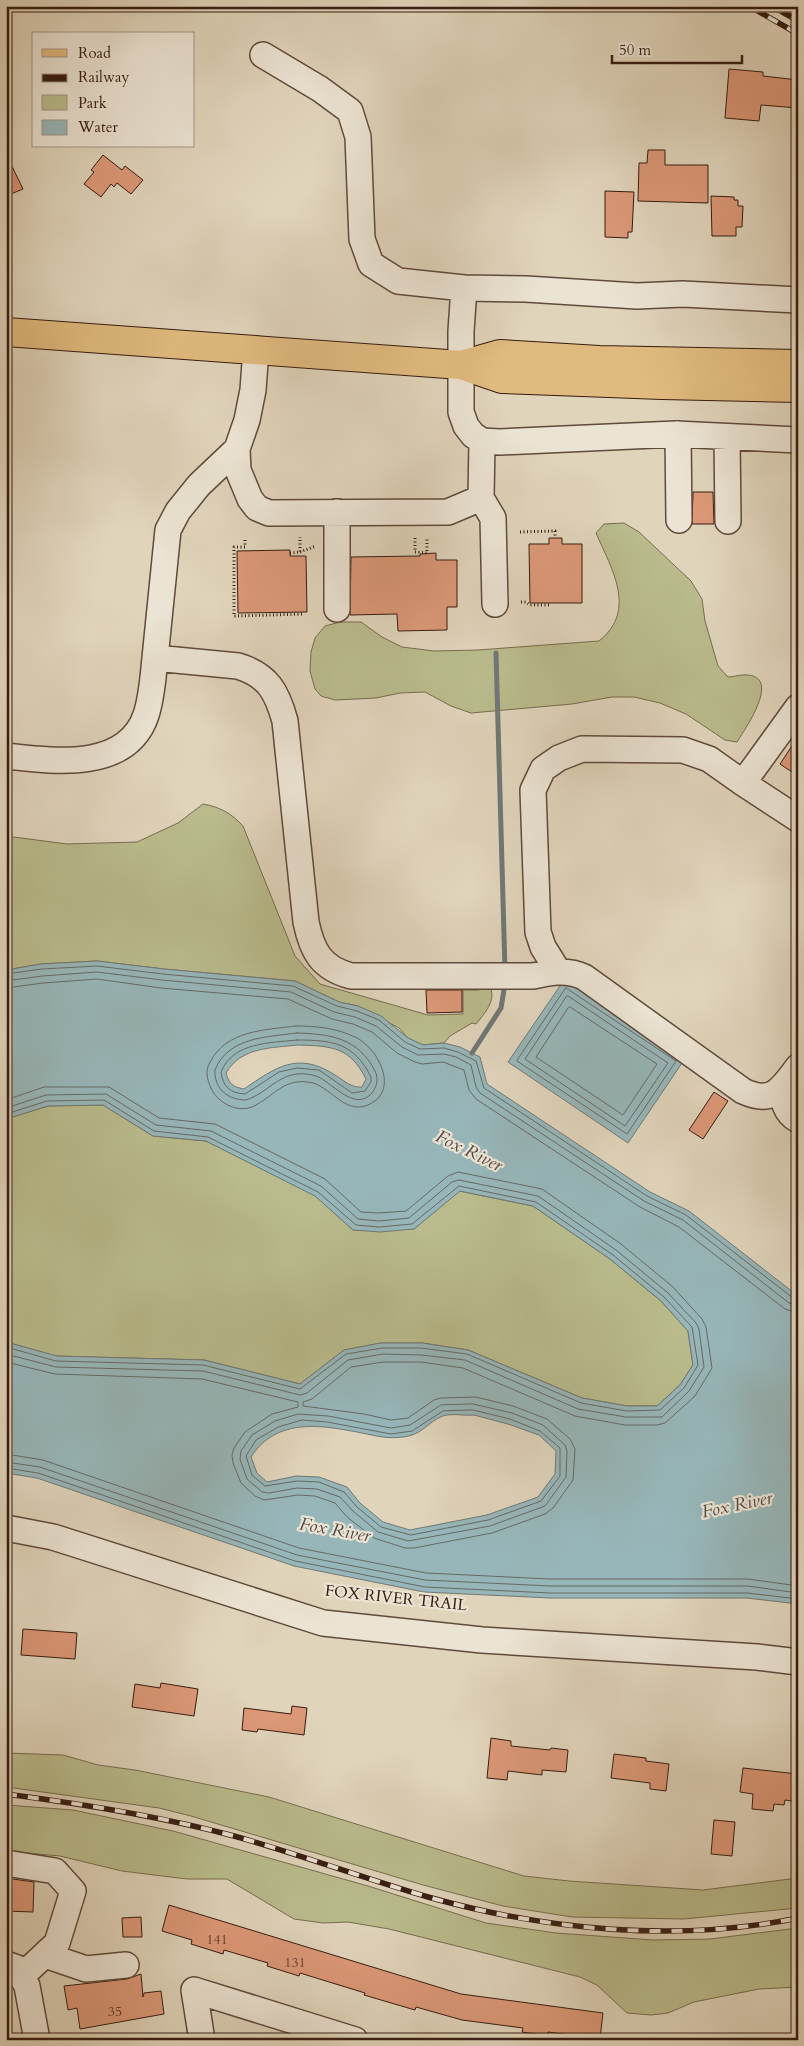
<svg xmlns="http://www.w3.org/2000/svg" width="804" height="2046" font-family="Cardo,serif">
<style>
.green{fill:#b9bb8c;stroke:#786c4e}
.water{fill:#97b6b9;stroke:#707876;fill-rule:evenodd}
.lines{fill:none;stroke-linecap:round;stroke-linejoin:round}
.shore{stroke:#666965;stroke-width:1}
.stream{stroke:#707876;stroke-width:5}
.building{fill:#dc9877;stroke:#361c11}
.minor-casing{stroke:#604a3c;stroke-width:28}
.major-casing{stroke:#361c11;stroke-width:30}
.path{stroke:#361c11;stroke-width:3;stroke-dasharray:1 2.5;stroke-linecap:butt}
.minor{stroke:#ebe3d3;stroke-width:25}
.major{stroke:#e0ba7e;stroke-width:28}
.rail-casing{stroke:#361c11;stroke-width:5.5}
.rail{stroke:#ebe3d3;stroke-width:4;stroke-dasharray:11;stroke-linecap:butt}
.labels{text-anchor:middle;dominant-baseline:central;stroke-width:4.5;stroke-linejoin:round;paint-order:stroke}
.number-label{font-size:14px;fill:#603b2a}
.street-label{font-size:16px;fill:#361c11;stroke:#ebe3d3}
.water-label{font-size:18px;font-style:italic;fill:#534a43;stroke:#ebe3d3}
</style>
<rect width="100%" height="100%" fill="#e0d4bb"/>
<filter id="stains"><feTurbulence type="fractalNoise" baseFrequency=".004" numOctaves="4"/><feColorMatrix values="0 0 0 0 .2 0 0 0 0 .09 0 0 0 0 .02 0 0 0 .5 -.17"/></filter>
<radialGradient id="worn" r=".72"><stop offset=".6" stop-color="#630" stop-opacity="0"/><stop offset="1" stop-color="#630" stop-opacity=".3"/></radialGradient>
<path class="green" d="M624,523L639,532L691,581L702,599L705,621L718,666L728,677C734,677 742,674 748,675C781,678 745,729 737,742L725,740L686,714L660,703L634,697H612L572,704L471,713L451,706L425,692L400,693L376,698L335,700L321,696L315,689L310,671L311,652L315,638L325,626L340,622H361L382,637L402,647L434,651L478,650L599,641C638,610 611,568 596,533L604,524Z
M203,804C220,807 231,813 243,826L295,956L320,984L428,1015L463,1014V990H478L489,986C498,999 484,1014 476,1024L472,1023L450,1036L444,1043L423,1045L408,1038L399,1028L358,1006L339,1002L295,981L164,969L97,961L41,964L6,970V836L67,844L137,842L178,823Z
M103,1105L153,1136L206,1141L316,1196L353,1230L414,1229L459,1191L533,1206L610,1259L661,1301L688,1331L693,1365L680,1385L657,1406H627L582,1398L468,1350L422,1343H381L344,1350L300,1384L204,1360L56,1356L6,1342V1119L48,1106Z
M6,1753L63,1755L98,1765L135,1770L269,1797L524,1876L569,1881L703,1890L798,1878V1908L684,1919L572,1917L503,1906L423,1885L191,1816L159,1808L6,1787Z
M6,1805L73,1810L173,1831L368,1886L486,1923L556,1933L653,1940L710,1939L798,1928V1987L759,1989L694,2002L668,2013L651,2015L627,2013L597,1985L580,1977L389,1929L348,1922L323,1923L294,1919L227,1879H187L122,1871L60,1856L6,1851Z"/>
<path class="water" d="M97,961L164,969L295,981L339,1002L358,1006L381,1016L408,1038L423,1045L444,1043L460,1047L480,1057L487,1084L650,1192L689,1211L798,1296V1604L747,1598H550L424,1592L294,1566L37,1478L6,1473V1342L57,1356L204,1360L300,1384L344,1350L381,1343H422L468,1350L582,1398L627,1406H657L680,1385L693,1365L688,1331L661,1301L610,1259L533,1206L460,1191L414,1229L380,1232L353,1230L315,1196L206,1141L153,1136L103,1105L48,1106L6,1119V970L41,964ZM298,1045C332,1046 350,1047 366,1079L362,1087C351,1088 345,1081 335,1075C298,1051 276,1067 244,1089C233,1087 229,1084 226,1073C241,1047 271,1048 298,1045ZM474,1415L508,1424L539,1435L556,1451L555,1474L538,1497L487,1515L410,1530L383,1522L360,1503L347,1487L319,1477L296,1476L267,1482L257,1473L251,1457C277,1417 321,1425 362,1433C376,1436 388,1439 403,1437C423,1435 427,1422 443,1416C451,1413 465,1416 474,1415Z
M564,980L684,1060L628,1143L508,1062Z"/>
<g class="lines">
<path class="shore" d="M6,974L42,969L97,966L163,974L293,986L337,1006L357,1011L379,1020L405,1042L420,1049L444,1048L458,1052L476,1061L484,1088L647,1196L686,1215L793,1298L798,1299
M6,981L42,976L97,972L162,980L291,992L334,1012L355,1017L376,1026L402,1047L418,1055L444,1054L456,1057L471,1065L476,1087L480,1093L644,1201L683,1220L789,1303L798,1305
M6,988L43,983L97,979L161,988L288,999L332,1019L353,1024L372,1032L397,1053L415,1062L422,1064L443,1062L464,1070L469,1090L476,1099L640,1207L679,1227L785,1309L798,1313
M566,988L676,1061L627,1134L517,1061Z
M568,996L668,1063L625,1126L525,1059L566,997Z
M570,1007L657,1064L623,1115L536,1057L568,1008Z
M296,1026C317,1026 336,1028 355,1037C377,1047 400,1089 370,1104C346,1116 333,1089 313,1083C284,1076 274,1097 252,1107C236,1113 217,1102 211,1088C207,1079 205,1071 210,1062C227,1030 265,1030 296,1026Z
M297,1033C331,1034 358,1038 375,1071C379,1079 377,1088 370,1095C353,1111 331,1081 316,1076C282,1066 271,1092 246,1100C228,1100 214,1089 215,1070C228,1037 267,1037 297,1033Z
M297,1040C333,1040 354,1043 371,1077V1082L365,1091L352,1093L319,1070L297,1068L279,1072L245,1094C230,1093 223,1087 221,1072C233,1042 270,1043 297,1040Z
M6,1100L44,1087H109L159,1118L215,1124L325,1179L361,1212L379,1213L406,1211L448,1176L458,1172L542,1189L621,1244L673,1287L702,1319L706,1327L712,1368L695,1396L665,1423L657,1425H625L575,1416L463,1368L421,1362H383L351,1367L312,1399L303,1402V1406L364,1414L391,1420L408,1418L434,1400L441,1398L476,1397L513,1406L547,1419L570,1439L575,1449L573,1480L553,1508L545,1514L492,1533L414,1548H405L374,1538L347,1517L335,1503L315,1496L298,1495L264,1500L255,1496L241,1483L233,1463L232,1455L234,1448L245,1432L272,1414L298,1407V1402L202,1379L55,1374L6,1362
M6,1108L46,1095L106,1094L156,1125L211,1131L321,1186L358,1219L379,1221L409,1218L452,1182L459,1180L538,1196L616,1250L668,1293L696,1323L699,1329L704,1367L689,1391L662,1417H626L578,1409L465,1360L421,1355L383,1354L348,1360L307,1393L300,1395L203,1371L56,1367L6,1354
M6,1114L47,1101L104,1100L154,1131L208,1137L318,1192L356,1225L379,1227L412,1224L459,1186L536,1202L613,1255L664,1297L692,1327L698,1365L684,1388L660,1410L627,1411L581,1403L467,1354L421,1348H382L346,1354L300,1389L203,1365L56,1361L6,1347
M473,1404L512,1413L543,1425L565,1445L567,1451L566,1477L545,1506L490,1526L408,1541L378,1532L353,1511L340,1497L317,1489L297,1488L269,1493L262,1492L247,1479L240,1459L241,1451L252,1435L275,1421L298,1414L328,1416L391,1428L410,1425L441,1405Z
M473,1410L510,1419L540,1431L560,1448V1476L541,1501L488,1520L411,1535L381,1527L357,1507L344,1492L319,1482L297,1481L265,1486L252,1475L246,1456L256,1440L278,1427L302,1420L327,1422L391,1434L412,1431L443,1411Z
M6,1454L43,1460L299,1548L426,1573L550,1579H748L798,1586
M6,1462L40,1467L297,1555L425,1580L550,1586H748L798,1593
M6,1468L38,1473L295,1561L425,1587L550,1593H747L798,1599"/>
<path class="stream" d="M496,653L505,970
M472,1053L501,1008L505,984"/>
</g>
<path class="building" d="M729,69L763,72V76L798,80V108L761,105L759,121L725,118Z
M648,150H665V165H708V203L638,201L639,163H647Z
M6,154L23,189L6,196Z
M103,155L122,170L125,166L143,180L131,194L117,183L114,187L111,184L101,197L84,184L94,172L91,170Z
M605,191L634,192L632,232H628V238L605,237Z
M711,196L734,197V200H738V206H743L742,227H736V236H712Z
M693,492H713L714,524H692Z
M549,538H562V544H582V603H530L529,544H549Z
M290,550V556H306L307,612L238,613L237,551Z
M436,553V560H457V607H447V630L398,631L397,614L350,615L351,557L420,556V554Z
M798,737V776L780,764Z
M426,990H462V1012L427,1013Z
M714,1092L728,1101L703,1139L689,1130Z
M23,1629L77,1633L75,1659L21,1655Z
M161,1683L198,1689L194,1716L132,1707L135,1684L160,1688Z
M292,1706L307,1708L304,1735L258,1729L257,1732L242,1730L244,1708L291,1714Z
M491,1738L511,1741V1746L550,1750L551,1748L568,1750L566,1772L542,1770V1775L508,1771L507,1780L487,1778Z
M614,1754L646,1758V1761L669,1764L666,1791L650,1789V1783L611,1778Z
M743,1768L798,1774V1802L785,1800L784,1805L774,1804L773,1811L752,1809L753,1794L740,1792Z
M714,1820L735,1822L732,1856L711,1854Z
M6,1878L34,1882L33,1912L6,1911Z
M169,1905L461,1994L603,2013L600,2039L548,2032V2036L522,2032L523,2028L462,2020L416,2007L415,2010L364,1995L365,1993L300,1973L299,1976L267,1966L268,1963L224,1950L223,1954L191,1944L192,1940L162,1931Z
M141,1917L142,1937H123L122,1918Z
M141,1974L143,1997L144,1993L161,1991L164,2014L80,2029L77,2008L68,2010L64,1986L127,1979Z"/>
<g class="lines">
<g class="minor-casing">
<path id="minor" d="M263,55L320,89L350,111L358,137L362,239L371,264L398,281L464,288L461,331V412L466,426L473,435L482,441L500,442L676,434L798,440
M464,288L526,289L637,296L683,294L798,300
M256,349L253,390L247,420L237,449L238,470L250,499L257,508L269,513L448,512L481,498L482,441
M678,434L679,520
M727,437L728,521
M237,449L199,485L178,511L168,530L155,658L238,666C268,675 277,692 285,721L306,922C312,951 321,968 351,976H533C551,972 567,969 584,977L743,1091C773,1105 781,1089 798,1067
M481,498L493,518L495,604
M337,609V512
M798,707L743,783L798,819
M6,756C52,761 127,772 146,715C152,697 153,677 155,658
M558,971L543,947L538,932L533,790L543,769L559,758L582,749L683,750L709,759L743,783
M782,1087C783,1101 785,1113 798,1120
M6,1528L53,1537L323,1623L482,1640L757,1657L798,1662
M6,1863L55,1871L73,1891L57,1943L22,1976
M45,1955L86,1969L126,1965
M6,1964L17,1968L27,1986L37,2040
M202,2040L194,1990L355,2040"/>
</g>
<g class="major-casing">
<path id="major" d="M6,332L461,365L502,379L662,385L798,388
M461,365L500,354L599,360L798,364"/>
</g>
<path class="path" d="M520,532L555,531V538
M415,538V552L427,553V538
M245,540V547H234V616L304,614
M300,552L316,546
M290,553L300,552V537
M521,602H526L530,605H550"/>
<use href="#minor" class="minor"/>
<use href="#major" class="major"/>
<g class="rail-casing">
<path id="rail" d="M749,6L798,34
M772,6L798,21
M6,1794C83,1804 159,1816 234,1836C299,1854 363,1878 428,1897C546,1930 677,1943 798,1918"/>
</g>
<use href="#rail" class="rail"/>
</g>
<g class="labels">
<g class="number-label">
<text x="217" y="1939">141</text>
<text x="295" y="1962">131</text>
<text x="115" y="2011">35</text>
</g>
<g class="street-label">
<text transform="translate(396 1598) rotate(6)">FOX RIVER TRAIL</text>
</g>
<g class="water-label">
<text transform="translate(469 1151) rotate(26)">Fox River</text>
<text transform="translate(737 1505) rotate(-12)">Fox River</text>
<text transform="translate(335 1530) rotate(10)">Fox River</text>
</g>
</g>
<rect width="804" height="2046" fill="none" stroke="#e0d4bb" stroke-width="25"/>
<rect x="8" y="8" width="789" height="2031" fill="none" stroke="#361c11" stroke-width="2.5"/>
<rect x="12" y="12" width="779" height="2021" fill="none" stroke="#361c11"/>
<rect x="32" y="32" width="162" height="115" fill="#ebe3d3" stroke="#a39385"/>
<rect x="42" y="49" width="25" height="8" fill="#e0ba7e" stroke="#a39385"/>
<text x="78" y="58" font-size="15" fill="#361c11">Road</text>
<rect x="42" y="74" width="25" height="8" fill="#361c11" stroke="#a39385"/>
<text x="78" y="82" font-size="15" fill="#361c11">Railway</text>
<rect x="42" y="95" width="25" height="15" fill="#b9bb8c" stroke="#a39385"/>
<text x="78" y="108" font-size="15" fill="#361c11">Park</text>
<rect x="42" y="120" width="25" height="15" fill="#97b6b9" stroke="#a39385"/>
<text x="78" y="132" font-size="15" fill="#361c11">Water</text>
<path d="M612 55v8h130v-8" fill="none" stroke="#361c11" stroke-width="2.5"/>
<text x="619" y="55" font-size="15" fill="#361c11" stroke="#ebe3d3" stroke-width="4" paint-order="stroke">50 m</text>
<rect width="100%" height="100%" filter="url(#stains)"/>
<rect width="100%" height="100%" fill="url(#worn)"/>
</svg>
